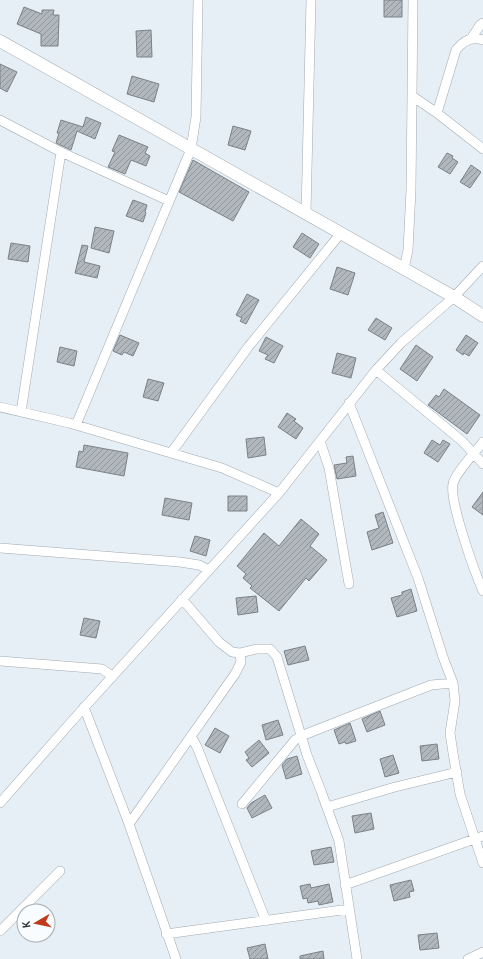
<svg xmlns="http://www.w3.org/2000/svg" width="483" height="959" font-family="'PT Sans',sans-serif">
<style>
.building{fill:url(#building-hatch);stroke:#7a8187}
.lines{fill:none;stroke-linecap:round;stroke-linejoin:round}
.minor-casing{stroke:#a2a9af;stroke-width:10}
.major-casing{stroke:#a2a9af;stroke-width:13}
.minor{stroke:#fff;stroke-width:9}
.major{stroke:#fff;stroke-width:12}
</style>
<defs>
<pattern id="building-hatch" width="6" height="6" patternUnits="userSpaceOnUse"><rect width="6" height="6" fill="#b0b8be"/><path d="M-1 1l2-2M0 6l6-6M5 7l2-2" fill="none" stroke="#90969b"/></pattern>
</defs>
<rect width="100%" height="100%" fill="#e7eff6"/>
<path class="building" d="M384,0H402V17H384Z
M24,7L42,14V10H54L53,15H59L58,46H41V34L17,24Z
M151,30L152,57H137L136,31Z
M0,64L17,72L7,92L0,88Z
M132,76L159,84L154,102L127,94Z
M86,117L101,123L95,139L77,131L71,150L56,143L59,133H57L61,120L83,127Z
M233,126L251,131L245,150L228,145Z
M119,135L148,147L145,153L150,156L146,166L131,160L125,174L108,167L115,152L112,151Z
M447,153L453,156L452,158L458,162L450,174L438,167Z
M193,160L249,192L233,221L179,192Z
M471,165L481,172L470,188L460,182Z
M133,200L147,205L145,212L146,213L143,222L126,216Z
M95,227L114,231L109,253L91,248Z
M302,233L319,244L310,258L293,247Z
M11,243L30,246L28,262L8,259Z
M82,245L88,246L84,262L100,266L97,278L75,273Z
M337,267L355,273L348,295L330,289Z
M247,294L259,300L246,324L240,321L242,318L236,315Z
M376,318L392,328L385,340L368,330Z
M120,335L139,343L133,356L124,352L122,355L113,351Z
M466,335L478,343L469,356L464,353L463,355L456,350Z
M266,337L283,346L274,363L265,359L268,355L259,351Z
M416,345L433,357L417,381L400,369Z
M60,347L77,351L74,366L57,362Z
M337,353L356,358L351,378L332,373Z
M148,379L164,383L158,401L143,397Z
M444,389L480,415L467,434L428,405L436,395L439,397Z
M287,413L296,419L294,421L303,428L296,439L278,427Z
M264,437L266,455L248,458L246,439Z
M432,440L440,445L443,440L450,444L438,462L424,453Z
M84,445L128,453L124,476L76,467L79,451L83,452Z
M353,456L356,476L337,479L334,465L347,463L346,457Z
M483,492V515L472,507Z
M228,496H247V511H228Z
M165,498L192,503L189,520L162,515Z
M383,512L393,543L372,550L367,532L379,528L375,515Z
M301,519L319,534L310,546L327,560L309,581L306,578L279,611L250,588L252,586L243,578L246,574L237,566L264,533L279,546Z
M195,536L210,540L206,556L190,551Z
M411,589L417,611L397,617L391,598L402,595V592Z
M256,596L258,612L238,615L236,598Z
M84,618L100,621L96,638L80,635Z
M305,646L309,660L288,665L284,651Z
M380,711L385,725L367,732L362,719Z
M278,720L283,735L266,740L262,725Z
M350,723L356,741L346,744L345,742L339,744L334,730Z
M215,728L229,736L220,753L205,745Z
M259,740L269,753L252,767L246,760L249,758L245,752Z
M437,744L439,759L422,761L420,746Z
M393,755L399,773L385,777L380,759Z
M297,756L302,774L286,779L282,765L287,759Z
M265,795L272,808L252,818L247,808L251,803Z
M371,813L374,829L355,833L352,816Z
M331,847L334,862L314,865L311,851Z
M411,880L414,891L409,892L410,897L394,901L390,885Z
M310,884L311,888L329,884L333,902L319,905L318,901L308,903L307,898L303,899L300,886Z
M437,933L439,948L420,950L418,935Z
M265,944L268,959H250L247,948Z
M323,951L324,959H300V956Z"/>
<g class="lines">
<g class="minor-casing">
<path id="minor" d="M471,39L480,25L483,23
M412,96L437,113L483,149
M437,113L456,50C463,41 472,36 483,40
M0,120L61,152L169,201
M306,213L311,0
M404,269L408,250L411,190L413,0
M376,370L462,441L483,464
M349,403L418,578L443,657L453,683L455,701L450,733L453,753L460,794L483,863
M0,407L69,423L222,468L279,493
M21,412L61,152
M76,425L191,149L196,117L198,0
M320,441L329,468L349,584
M483,442C475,453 455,473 453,484C449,501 475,573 483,591
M171,453L249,346L341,233
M0,548L180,562L199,565L209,570
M182,599L219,642L232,652L240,653L256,649H270L277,657L307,755L321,791L339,841L357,959
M0,661L102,669L112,676
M84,707L129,824L176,959
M191,736L197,747L266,921
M0,803L72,721L279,493L376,370L401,343L454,297L483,266
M242,804L295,740L301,736L431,685L453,683
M327,807L395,787L457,772
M129,824L235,674L241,662L240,653
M345,885L483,836
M0,931L60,871
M166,934L349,909
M468,959L483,952"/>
</g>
<g class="major-casing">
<path id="major" d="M0,41L454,297L483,316"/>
</g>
<use href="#minor" class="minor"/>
<use href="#major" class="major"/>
</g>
<g transform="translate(36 923) rotate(261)"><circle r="19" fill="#f8fcfe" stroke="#a8acae"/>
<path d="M0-3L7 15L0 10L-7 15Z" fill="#c2381b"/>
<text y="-6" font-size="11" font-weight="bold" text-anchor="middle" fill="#303335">K</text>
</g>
</svg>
